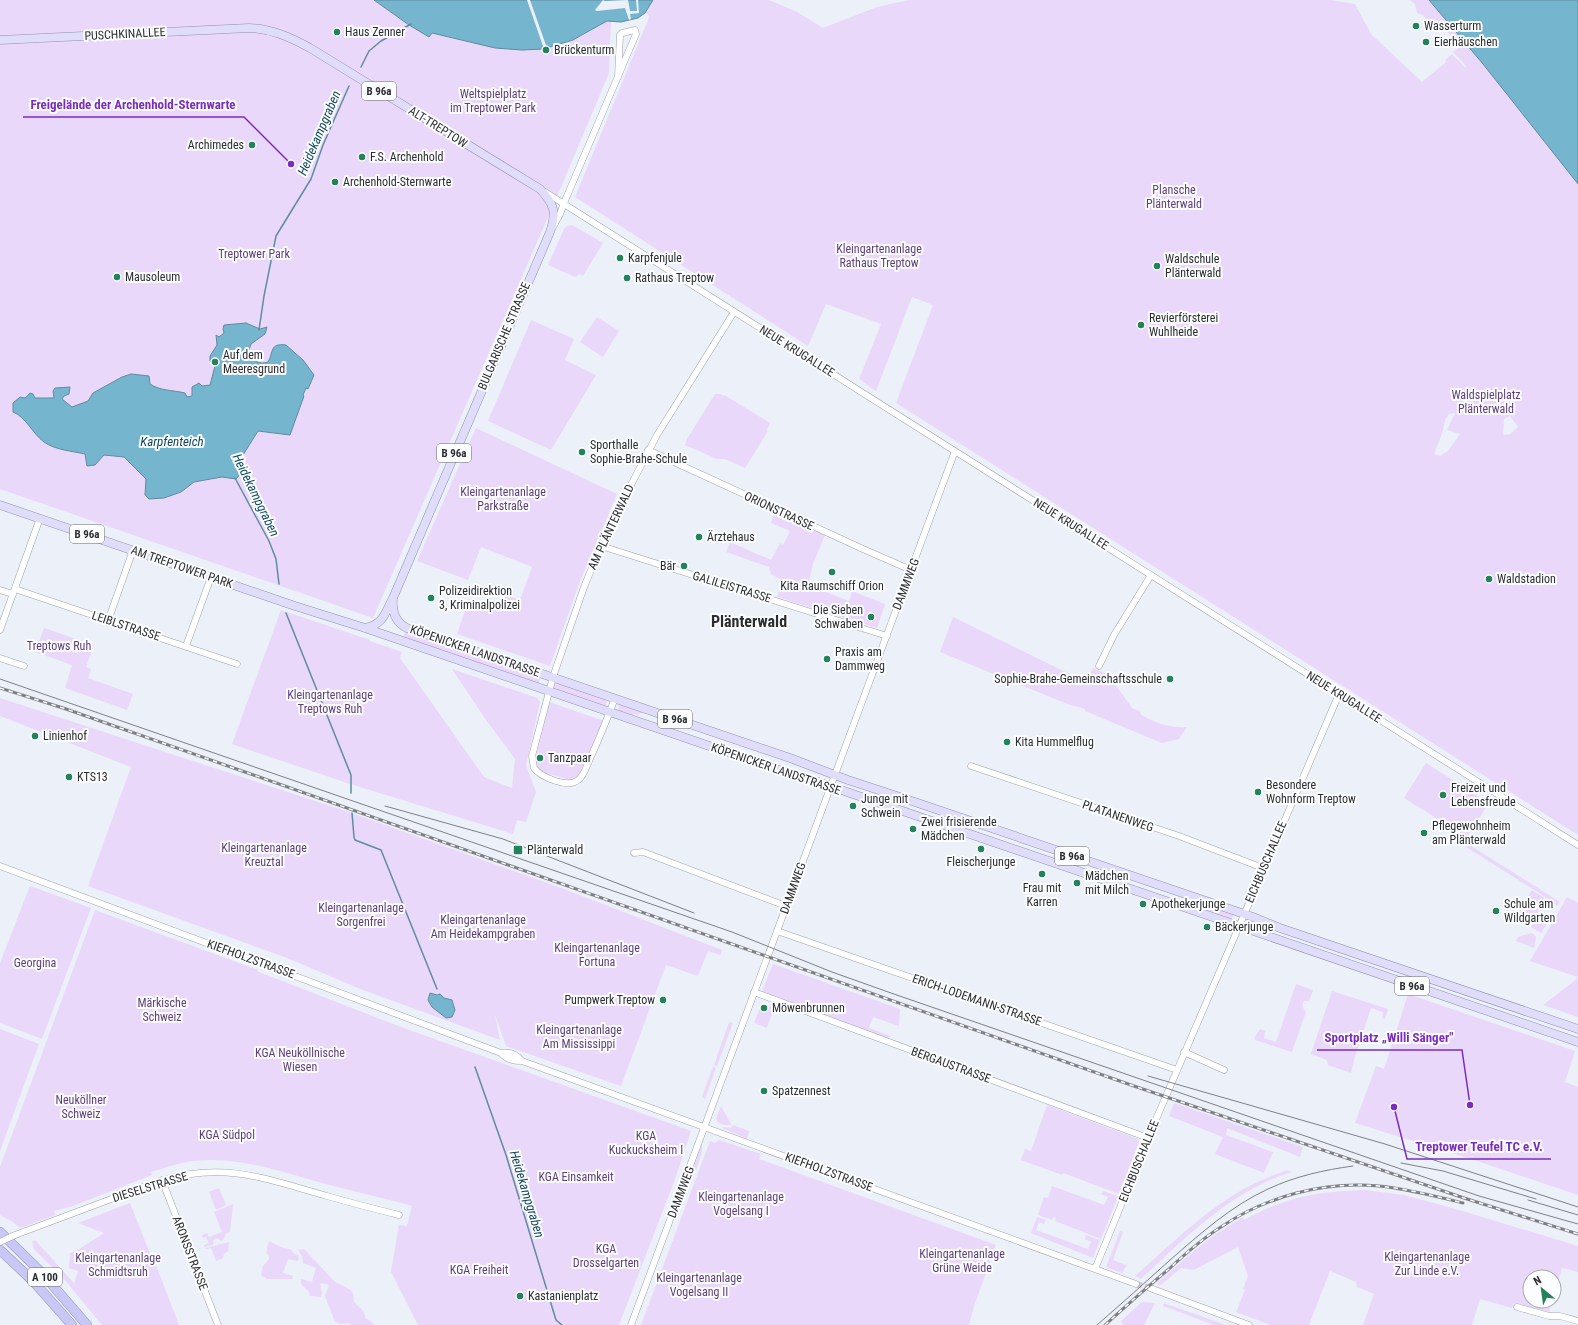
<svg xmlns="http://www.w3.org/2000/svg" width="1578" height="1325" font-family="'Roboto Condensed',sans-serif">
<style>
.green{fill:#ead8fa;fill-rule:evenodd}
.water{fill:#75b5ce;stroke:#5f8c9f}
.pier{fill:#ecf0f8}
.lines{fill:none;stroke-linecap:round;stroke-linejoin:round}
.stream{stroke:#5f8c9f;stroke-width:1.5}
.minor-tunnel{stroke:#c6c9d0;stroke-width:6;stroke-dasharray:6 3;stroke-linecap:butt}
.minor-casing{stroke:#9fa3ab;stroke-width:7}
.major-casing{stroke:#9291b0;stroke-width:9}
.highway-casing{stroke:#9291b0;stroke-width:10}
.minor{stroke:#fff;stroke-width:6}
.major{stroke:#dfddf9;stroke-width:8}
.highway{stroke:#c9c7f5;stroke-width:9}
.tram{stroke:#7e8085;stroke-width:1}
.rail-casing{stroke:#7e8085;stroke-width:3}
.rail{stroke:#fcfdff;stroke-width:1.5;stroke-dasharray:4.5;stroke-linecap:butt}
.minor-bridge-casing{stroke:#9fa3ab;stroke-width:7;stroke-linecap:butt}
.minor-bridge{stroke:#fff;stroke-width:6}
.poi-dot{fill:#228259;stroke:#fcfdff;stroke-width:1.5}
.labels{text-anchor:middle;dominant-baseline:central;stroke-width:4;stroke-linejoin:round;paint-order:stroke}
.shield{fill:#fcfdff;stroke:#6a6b6e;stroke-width:1}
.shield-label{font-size:11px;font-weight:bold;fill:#2c2d30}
.poi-label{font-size:12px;fill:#2c2d30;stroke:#fcfdff;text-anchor:start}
.street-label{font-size:12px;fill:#2c2d30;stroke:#fcfdff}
.park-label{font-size:12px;fill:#5f3e7b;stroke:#fcfdff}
.water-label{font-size:13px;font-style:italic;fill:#12495a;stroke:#fcfdff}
.district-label{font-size:16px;font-weight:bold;fill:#2c2d30;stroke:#fcfdff}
.leader{fill:none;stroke:#7b2cbf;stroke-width:1.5}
.callout-dot{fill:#7b2cbf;stroke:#fcfdff;stroke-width:1.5}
.callout-label{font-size:13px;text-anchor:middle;font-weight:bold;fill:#7b2cbf;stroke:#fcfdff;stroke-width:4;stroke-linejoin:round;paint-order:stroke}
</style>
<rect width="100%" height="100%" fill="#ecf0f8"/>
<path class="green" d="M0,0H374L409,25L429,37L432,32C480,44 524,59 572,41C584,36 596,28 607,21L611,22L609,73L562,185L373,618L0,489Z
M653,0H769L797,12L823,28L877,7L909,0H1331L1355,4L1371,34L1422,82L1446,62L1445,60L1452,54L1466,68V66L1453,52L1460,46L1437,20L1432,23L1428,22L1423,15L1417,13L1415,4L1410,0H1440L1445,9L1444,17L1483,64L1578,184V835L896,403L933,305L912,297L876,391L859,379L881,324L826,304L808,346L575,197L648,20L649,15L645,13ZM1455,413L1447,430L1460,434L1448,451L1440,456L1434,454L1443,431L1445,420L1449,414ZM1510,416L1518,427L1510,434L1503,435L1504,419Z
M572,225L603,243L583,276L580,274L575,277L548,265L564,229L567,226Z
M597,317L619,331L603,357L580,342Z
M531,320L574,339L565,360L596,375L551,450L488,421Z
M715,394H721V395L726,396L770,423L767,430L768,431L745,468L725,459H717L685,445L687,439Z
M476,428L617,494L580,581L550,666L457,634L469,599L501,609L506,595L520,600L532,567L481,547L468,580L417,561Z
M775,512L825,535L813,564L808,585L849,601L852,591L885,604L877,628L777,597L782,580L771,574L769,567L726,552L730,542L771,560L780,543L783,545L790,531L771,523Z
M281,610L370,640V641L402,652L400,658L484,777L512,788L515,759L484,717L452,669L537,698L540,702L539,707L526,765L536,792L526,822L517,820L513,834L350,784L232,744Z
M953,617L1086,682L1093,668L1106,674L1107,673L1132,708L1141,712L1140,714C1154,723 1170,728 1187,727L1179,739L1162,743L1085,711V709L1067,704L940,652Z
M44,628L94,645L86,667L91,669L88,678L133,694L127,710L65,688L72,665L35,652Z
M405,631L541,677L538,685L403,638Z
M555,682L607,699L605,708L553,689Z
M0,698L349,812L564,889L722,950L720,955L708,951L698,976L666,965L621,1086L506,1046L495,1015L500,1040L363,990L287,958L88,886L131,767L0,716Z
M549,702L604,721L577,778L569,780L539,770L535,763Z
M620,704L644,712L638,715L634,714L629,716L617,712Z
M1426,763L1489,803L1467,837L1404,798Z
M1468,844L1560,902L1557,906L1550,902V900L1466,847Z
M30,886L91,908L42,1039L0,1023V963Z
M1532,890L1546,899L1529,927L1514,918Z
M1567,897L1578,903V977L1530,961Z
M1211,907L1234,914L1231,921L1203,911Z
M95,910L258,970L257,971L259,972L401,1027L691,1131L674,1182L619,1325H418L391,1272L399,1225L407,1226L412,1206C384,1198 355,1192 326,1184C281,1172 240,1156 192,1161C179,1163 165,1168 151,1172L152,1175L73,1206L54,1211L55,1215L20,1228L13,1222L0,1215V1167Z
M1541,912L1551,918L1541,933L1531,927Z
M1532,933L1536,937L1534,948L1516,941C1518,935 1526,935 1532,933Z
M773,964L900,1009L899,1026L873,1017L869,1028L890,1036L889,1039L763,992L762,991Z
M1578,978V1017L1543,1005Z
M1296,984L1313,990L1309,1001H1304C1301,1006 1303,1008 1306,1012L1292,1052L1255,1040L1254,1038L1260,1029L1265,1031L1264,1038L1276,1042Z
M1332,991L1388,1009L1385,1019L1382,1018L1383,1012L1371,1008L1354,1060L1351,1073L1328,1065L1327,1060L1311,1054Z
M1408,994L1575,1051L1565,1082L1578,1087V1195L1474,1160L1355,1123L1376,1066L1384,1069Z
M771,1003L775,1005L767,1028L754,1023L760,1008L765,1009L766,1006L770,1007Z
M729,1022L733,1023L717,1066L714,1065Z
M0,1029L39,1044L0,1151Z
M713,1067L716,1068L705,1099L702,1096Z
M1174,1103L1303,1147L1300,1157L1227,1128L1226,1135L1273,1152L1264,1173L1215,1154L1223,1137L1169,1116Z
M1047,1105L1138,1139L1139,1142L1119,1194L1063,1173L1062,1175L1021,1160L1025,1149L1031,1151Z
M721,1106L731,1124L730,1125C724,1125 719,1125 716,1119Z
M733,1125L749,1131L747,1139L722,1128L723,1127L731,1128Z
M719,1140L761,1154L759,1159L996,1245L974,1306L969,1325H641L710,1141L715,1143Z
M702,1143V1153L691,1184L687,1182Z
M1287,1170L1292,1172C1232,1190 1186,1237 1141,1279L1135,1276C1166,1249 1197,1218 1232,1196C1249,1185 1268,1177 1287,1170Z
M1052,1186L1104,1205L1108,1197L1101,1194L1103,1191L1118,1196L1101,1239L1055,1221L1056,1218L1053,1217L1052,1220L1038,1215L1044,1197L1048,1198Z
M219,1188L226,1205L216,1210L209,1192Z
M1365,1190L1404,1195L1456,1209L1578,1246V1272L1562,1268L1554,1296V1277H1530V1301H1552L1549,1313L1514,1303L1512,1308L1480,1299L1472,1325H1363L1374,1294L1357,1287L1356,1282L1330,1271L1309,1325H1271L1236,1312L1245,1290L1243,1289L1248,1276L1238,1247L1194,1270L1181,1268L1161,1285L1157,1283L1194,1251L1213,1236L1243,1217L1244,1220C1256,1214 1267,1208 1279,1204C1306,1193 1336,1191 1365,1190Z
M130,1203L153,1261L156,1265L179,1325H102L64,1279L34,1249L32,1242L35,1240L74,1283L78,1271L69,1268L70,1253L79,1249L104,1233L78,1223Z
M233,1204L230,1232L226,1233L225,1237L222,1241C219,1240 216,1236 213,1241L214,1244L205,1247L204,1245L209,1243L206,1237L203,1238L202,1235L207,1233L209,1237L222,1232L214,1212Z
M1037,1217L1046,1220L1044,1224L1039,1222L1036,1230L1088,1249L1091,1242L1085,1239L1086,1235L1100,1240L1093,1258L1031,1233Z
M1120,1231L1123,1232L1113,1260L1126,1265L1129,1261L1122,1273L1106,1267Z
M269,1241C273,1243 277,1245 281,1247C287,1250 290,1246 294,1254L298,1255L299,1259L297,1261L288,1259L283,1273L293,1276L292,1279H267L261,1275L263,1266L269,1259V1255L266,1253Z
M229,1242L228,1251L224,1254L223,1258L216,1261L211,1248L206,1249V1248Z
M304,1249L334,1281L351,1290L353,1293L354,1302C359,1307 366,1311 365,1318L371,1321L374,1325H351L349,1323L341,1324L335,1322L325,1296L329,1285L322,1283L320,1284L322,1293L321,1297L310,1296L309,1292L301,1284V1279L312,1282L316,1268L303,1263L302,1256L298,1250Z
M1142,1302L1155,1303L1144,1325H1122L1123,1324L1121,1321Z
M1164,1303L1226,1325H1214L1163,1306Z"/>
<path class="water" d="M374,0H653L645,13L638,18L621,22L607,21L573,40L543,49L522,50L495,48L432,33L429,37L409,25Z
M1429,0H1578V184L1483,64Z
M246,323L260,329L267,327L265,334L251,344L248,353C253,361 259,365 268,362C274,352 269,343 286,345L303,360L314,375L308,389L306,388L303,395L304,396L290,435L258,431L238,463L242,472L236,479L222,477L194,482L181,492L164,498L149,499L145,495L146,479L124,457L104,455L95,465L87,466L85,454C72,451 55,450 44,442C32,433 26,417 13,412V403L20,397L25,398L30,393L33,394L35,398H54L53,391L55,388L70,387L69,394L64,396L62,399L72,407L88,401L93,393L122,377L131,374L149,376L150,384C160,391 173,390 185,393L187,397L192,396V387L199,383L202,386L210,385L215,366L210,361V356L217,345L216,335L219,337L224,333L223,329L224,325Z
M430,993L437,995L440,994L444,998L452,1000L455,1010L452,1017L446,1018L432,1007L428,1000Z"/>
<path class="pier" d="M527,0H530L547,48L544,49Z
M603,0L605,1L628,0L630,11H637L636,0H638L639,13L630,14L631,19L629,20L625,8L597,11L595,10Z"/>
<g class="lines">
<path class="stream" d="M361,67L369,51L381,41L411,24
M259,330L264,296L276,236L311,179L323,145L349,86
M235,478L269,541L276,559L279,584
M286,613L351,775V793
M352,813L354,837L355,840L381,850L437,989
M475,1067L506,1155L556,1320L562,1325"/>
<path class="minor-tunnel" d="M1136,1284L1150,1288"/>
<g class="minor-casing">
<path id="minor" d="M545,192L1578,845
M553,227L560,214L564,203L636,34L635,30L622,33L620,35L618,77
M648,450L863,549L911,570
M601,546L887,636
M15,589L237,664
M0,590L13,594
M108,621L133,550
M0,630L40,518
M186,646L211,577
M0,658L24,666
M1099,666L1114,635L1151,575
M615,698C607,720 598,741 589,761C586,767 584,776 578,780C568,789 541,777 534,768L532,756L553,677L584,587L608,529L657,435L734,312
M971,766L1179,836L1263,868
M634,853L643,852L786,906
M0,866L501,1053C507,1060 514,1061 522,1061L1136,1284
M777,931L1177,1070
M754,992L1148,1138
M1184,1052L1224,1070
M501,1053C510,1051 516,1054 522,1061
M162,1180L218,1325
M15,1235L162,1180C226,1162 267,1179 327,1196C351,1203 375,1209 399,1215
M1095,1269L1154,1124L1339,694
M1150,1288L1249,1325
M1517,1307L1549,1316H1560L1578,1321
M631,1325L955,451"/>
</g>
<g class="major-casing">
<path id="major" d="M0,40L249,28C272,29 290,37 310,48L540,189C554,204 557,212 550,232L393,598C385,613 384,624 365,628
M0,505L295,606L365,628L782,771L815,781L1578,1042
M393,598C392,610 394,622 407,628L790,758L848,780L906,799L1253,917L1280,928L1578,1029"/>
</g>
<g class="highway-casing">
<path id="highway" d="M0,1232L42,1273L87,1325
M0,1250L33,1281L72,1325"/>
</g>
<use href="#minor" class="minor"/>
<use href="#major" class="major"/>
<use href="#highway" class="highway"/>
<path class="tram" d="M0,679L732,932L832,972L891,993L1479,1196L1578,1224
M385,806L503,839L694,913
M1148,1076L1385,1144L1578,1207
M1401,1163L1443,1171L1536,1199
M1528,1200L1578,1215
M1097,1325C1121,1304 1146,1282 1170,1260C1200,1234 1231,1206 1268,1189C1296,1176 1324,1170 1353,1166"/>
<g class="rail-casing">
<path id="rail" d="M0,688L66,709L245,772L1131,1085L1464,1198L1578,1234
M1105,1325C1126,1306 1147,1287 1169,1269C1185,1254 1202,1239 1221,1227C1267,1196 1324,1181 1379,1186C1408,1189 1435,1196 1463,1203"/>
</g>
<use href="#rail" class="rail"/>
<g class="minor-bridge-casing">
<path id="minor-bridge" d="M0,1242L15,1235"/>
</g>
<use href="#minor-bridge" class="minor-bridge"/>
</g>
<g class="poi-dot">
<circle cx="1416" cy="26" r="4"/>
<circle cx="337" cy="32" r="4"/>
<circle cx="1426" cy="42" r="4"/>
<circle cx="546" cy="50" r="4"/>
<circle cx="252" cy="145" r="4"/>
<circle cx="362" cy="157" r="4"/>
<circle cx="335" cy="182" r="4"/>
<circle cx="620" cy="258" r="4"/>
<circle cx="1157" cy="266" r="4"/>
<circle cx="117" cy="277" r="4"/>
<circle cx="627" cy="278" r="4"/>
<circle cx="1141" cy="325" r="4"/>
<circle cx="215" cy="362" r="4"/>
<circle cx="582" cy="452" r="4"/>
<circle cx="699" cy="537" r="4"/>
<circle cx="684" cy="566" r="4"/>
<circle cx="832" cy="572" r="4"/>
<circle cx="1489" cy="579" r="4"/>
<circle cx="431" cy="598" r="4"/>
<circle cx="871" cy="617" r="4"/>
<circle cx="827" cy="659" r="4"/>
<circle cx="1170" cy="679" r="4"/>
<circle cx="35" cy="736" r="4"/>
<circle cx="1007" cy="742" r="4"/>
<circle cx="540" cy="758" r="4"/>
<circle cx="69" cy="777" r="4"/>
<circle cx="1258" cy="792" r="4"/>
<circle cx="1443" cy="795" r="4"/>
<circle cx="853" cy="806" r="4"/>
<circle cx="913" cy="829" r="4"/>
<circle cx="1424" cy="833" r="4"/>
<circle cx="981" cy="849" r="4"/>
<rect x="513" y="845" width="10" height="10" rx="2"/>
<circle cx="1042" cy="874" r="4"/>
<circle cx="1077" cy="883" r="4"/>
<circle cx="1143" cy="904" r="4"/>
<circle cx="1496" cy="911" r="4"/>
<circle cx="1207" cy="927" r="4"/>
<circle cx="663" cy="1000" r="4"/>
<circle cx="764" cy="1008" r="4"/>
<circle cx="764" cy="1091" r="4"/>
<circle cx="520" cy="1296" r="4"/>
</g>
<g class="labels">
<g class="shield">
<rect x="362" y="82" width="34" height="18" rx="3"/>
<rect x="437" y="444" width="34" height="18" rx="3"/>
<rect x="70" y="525" width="34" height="18" rx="3"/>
<rect x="658" y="710" width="34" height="18" rx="3"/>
<rect x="1055" y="847" width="34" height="18" rx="3"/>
<rect x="1395" y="977" width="34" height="18" rx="3"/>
<rect x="28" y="1268" width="34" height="18" rx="3"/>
</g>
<g class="shield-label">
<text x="379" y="91">B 96a</text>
<text x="454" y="453">B 96a</text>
<text x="87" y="534">B 96a</text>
<text x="675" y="719">B 96a</text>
<text x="1072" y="856">B 96a</text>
<text x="1412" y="986">B 96a</text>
<text x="45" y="1277">A 100</text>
</g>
<g class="poi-label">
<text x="1424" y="26">Wasserturm</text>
<text x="345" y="32">Haus Zenner</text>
<text x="1434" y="42">Eierhäuschen</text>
<text x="554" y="50">Brückenturm</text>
<text x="244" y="145" text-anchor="end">Archimedes</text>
<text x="370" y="157">F.S. Archenhold</text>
<text x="343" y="182">Archenhold-Sternwarte</text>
<text x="628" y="258">Karpfenjule</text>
<text x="1165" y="259">Waldschule<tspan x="1165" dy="14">Plänterwald</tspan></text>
<text x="125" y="277">Mausoleum</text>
<text x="635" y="278">Rathaus Treptow</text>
<text x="1149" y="318">Revierförsterei<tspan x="1149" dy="14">Wuhlheide</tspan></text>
<text x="223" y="355">Auf dem<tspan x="223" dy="14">Meeresgrund</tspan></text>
<text x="590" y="445">Sporthalle<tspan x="590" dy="14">Sophie-Brahe-Schule</tspan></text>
<text x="707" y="537">Ärztehaus</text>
<text x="676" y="566" text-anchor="end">Bär</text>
<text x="1497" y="579">Waldstadion</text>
<text x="832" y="586" text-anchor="middle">Kita Raumschiff Orion</text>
<text x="439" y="591">Polizeidirektion<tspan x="439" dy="14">3, Kriminalpolizei</tspan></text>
<text x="863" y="610" text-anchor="end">Die Sieben<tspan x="863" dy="14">Schwaben</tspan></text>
<text x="835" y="652">Praxis am<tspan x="835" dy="14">Dammweg</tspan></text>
<text x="1162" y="679" text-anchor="end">Sophie-Brahe-Gemeinschaftsschule</text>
<text x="43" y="736">Linienhof</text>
<text x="1015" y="742">Kita Hummelflug</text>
<text x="548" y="758">Tanzpaar</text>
<text x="77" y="777">KTS13</text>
<text x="1266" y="785">Besondere<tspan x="1266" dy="14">Wohnform Treptow</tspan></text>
<text x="1451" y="788">Freizeit und<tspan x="1451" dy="14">Lebensfreude</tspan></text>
<text x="861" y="799">Junge mit<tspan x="861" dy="14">Schwein</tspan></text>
<text x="921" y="822">Zwei frisierende<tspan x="921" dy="14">Mädchen</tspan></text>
<text x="1432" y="826">Pflegewohnheim<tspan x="1432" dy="14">am Plänterwald</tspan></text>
<text x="527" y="850">Plänterwald</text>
<text x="981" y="862" text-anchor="middle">Fleischerjunge</text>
<text x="1085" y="876">Mädchen<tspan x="1085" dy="14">mit Milch</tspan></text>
<text x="1042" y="888" text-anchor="middle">Frau mit<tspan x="1042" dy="14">Karren</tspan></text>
<text x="1151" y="904">Apothekerjunge</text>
<text x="1504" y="904">Schule am<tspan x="1504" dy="14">Wildgarten</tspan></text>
<text x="1215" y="927">Bäckerjunge</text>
<text x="655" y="1000" text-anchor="end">Pumpwerk Treptow</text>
<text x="772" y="1008">Möwenbrunnen</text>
<text x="772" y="1091">Spatzennest</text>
<text x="528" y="1296">Kastanienplatz</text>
</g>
<g class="street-label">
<text transform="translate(125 34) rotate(-3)">PUSCHKINALLEE</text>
<text transform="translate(438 127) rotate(32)">ALT-TREPTOW</text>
<text transform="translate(504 336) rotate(-67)">BULGARISCHE STRASSE</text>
<text transform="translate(797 351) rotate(32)">NEUE KRUGALLEE</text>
<text transform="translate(779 511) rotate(25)">ORIONSTRASSE</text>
<text transform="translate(1071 524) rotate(32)">NEUE KRUGALLEE</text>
<text transform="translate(611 527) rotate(-65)">AM PLÄNTERWALD</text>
<text transform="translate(182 567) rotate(19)">AM TREPTOWER PARK</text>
<text transform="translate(906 584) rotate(-69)">DAMMWEG</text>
<text transform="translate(732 587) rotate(17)">GALILEISTRASSE</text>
<text transform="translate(126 626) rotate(18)">LEIBLSTRASSE</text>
<text transform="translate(475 651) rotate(19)">KÖPENICKER LANDSTRASSE</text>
<text transform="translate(1344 697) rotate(32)">NEUE KRUGALLEE</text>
<text transform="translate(776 769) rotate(19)">KÖPENICKER LANDSTRASSE</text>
<text transform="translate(1118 816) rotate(19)">PLATANENWEG</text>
<text transform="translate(1266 862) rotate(-67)">EICHBUSCHALLEE</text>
<text transform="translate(793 888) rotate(-70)">DAMMWEG</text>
<text transform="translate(251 959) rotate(20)">KIEFHOLZSTRASSE</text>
<text transform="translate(977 1000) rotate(19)">ERICH-LODEMANN-STRASSE</text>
<text transform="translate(951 1065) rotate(20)">BERGAUSTRASSE</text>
<text transform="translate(1139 1161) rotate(-68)">EICHBUSCHALLEE</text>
<text transform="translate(829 1172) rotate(20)">KIEFHOLZSTRASSE</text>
<text transform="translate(150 1187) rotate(-17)">DIESELSTRASSE</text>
<text transform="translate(681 1192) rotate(-69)">DAMMWEG</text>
<text transform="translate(190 1253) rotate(69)">ARONSSTRASSE</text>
</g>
<g class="park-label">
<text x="493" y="94">Weltspielplatz<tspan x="493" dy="14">im Treptower Park</tspan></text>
<text x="1174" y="190">Plansche<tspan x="1174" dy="14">Plänterwald</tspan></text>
<text x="879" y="249">Kleingartenanlage<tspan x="879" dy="14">Rathaus Treptow</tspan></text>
<text x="254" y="254">Treptower Park</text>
<text x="1486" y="395">Waldspielplatz<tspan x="1486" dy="14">Plänterwald</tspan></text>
<text x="503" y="492">Kleingartenanlage<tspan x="503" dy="14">Parkstraße</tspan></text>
<text x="59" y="646">Treptows Ruh</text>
<text x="330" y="695">Kleingartenanlage<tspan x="330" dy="14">Treptows Ruh</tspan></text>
<text x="264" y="848">Kleingartenanlage<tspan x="264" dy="14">Kreuztal</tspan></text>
<text x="361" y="908">Kleingartenanlage<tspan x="361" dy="14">Sorgenfrei</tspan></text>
<text x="483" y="920">Kleingartenanlage<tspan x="483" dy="14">Am Heidekampgraben</tspan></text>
<text x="597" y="948">Kleingartenanlage<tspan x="597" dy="14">Fortuna</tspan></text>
<text x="35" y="963">Georgina</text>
<text x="162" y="1003">Märkische<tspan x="162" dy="14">Schweiz</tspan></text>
<text x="579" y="1030">Kleingartenanlage<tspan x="579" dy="14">Am Mississippi</tspan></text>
<text x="300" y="1053">KGA Neuköllnische<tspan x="300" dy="14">Wiesen</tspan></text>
<text x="81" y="1100">Neuköllner<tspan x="81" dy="14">Schweiz</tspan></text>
<text x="227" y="1135">KGA Südpol</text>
<text x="646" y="1136">KGA<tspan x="646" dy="14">Kuckucksheim I</tspan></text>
<text x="576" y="1177">KGA Einsamkeit</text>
<text x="741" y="1197">Kleingartenanlage<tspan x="741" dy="14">Vogelsang I</tspan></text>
<text x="606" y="1249">KGA<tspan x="606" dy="14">Drosselgarten</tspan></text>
<text x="962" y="1254">Kleingartenanlage<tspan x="962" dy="14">Grüne Weide</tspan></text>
<text x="1427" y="1257">Kleingartenanlage<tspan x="1427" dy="14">Zur Linde e.V.</tspan></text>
<text x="118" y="1258">Kleingartenanlage<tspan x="118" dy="14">Schmidtsruh</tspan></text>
<text x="479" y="1270">KGA Freiheit</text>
<text x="699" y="1278">Kleingartenanlage<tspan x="699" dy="14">Vogelsang II</tspan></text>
</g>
<g class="water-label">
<text transform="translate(319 133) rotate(-67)">Heidekampgraben</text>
<text x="172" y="441">Karpfenteich</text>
<text transform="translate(256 495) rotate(64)">Heidekampgraben</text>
<text transform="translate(527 1194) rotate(73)">Heidekampgraben</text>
</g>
<g class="district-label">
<text x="749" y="621">Plänterwald</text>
</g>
</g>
<path class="leader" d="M291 164L244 117H23M1470 1105L1462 1050H1317M1394 1107L1407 1159H1551"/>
<g class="callout-dot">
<circle cx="291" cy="164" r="4"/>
<circle cx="1470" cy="1105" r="4"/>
<circle cx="1394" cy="1107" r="4"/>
</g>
<g class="callout-label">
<text x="133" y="109">Freigelände der Archenhold-Sternwarte</text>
<text x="1389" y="1042">Sportplatz „Willi Sänger"</text>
<text x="1479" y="1151">Treptower Teufel TC e.V.</text>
</g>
<g transform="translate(1542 1289) rotate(331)"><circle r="19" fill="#fcfdff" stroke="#a9aaac"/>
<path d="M0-3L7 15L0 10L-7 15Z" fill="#228259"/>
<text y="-6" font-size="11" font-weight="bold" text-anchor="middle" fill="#2c2d30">N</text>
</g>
</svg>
